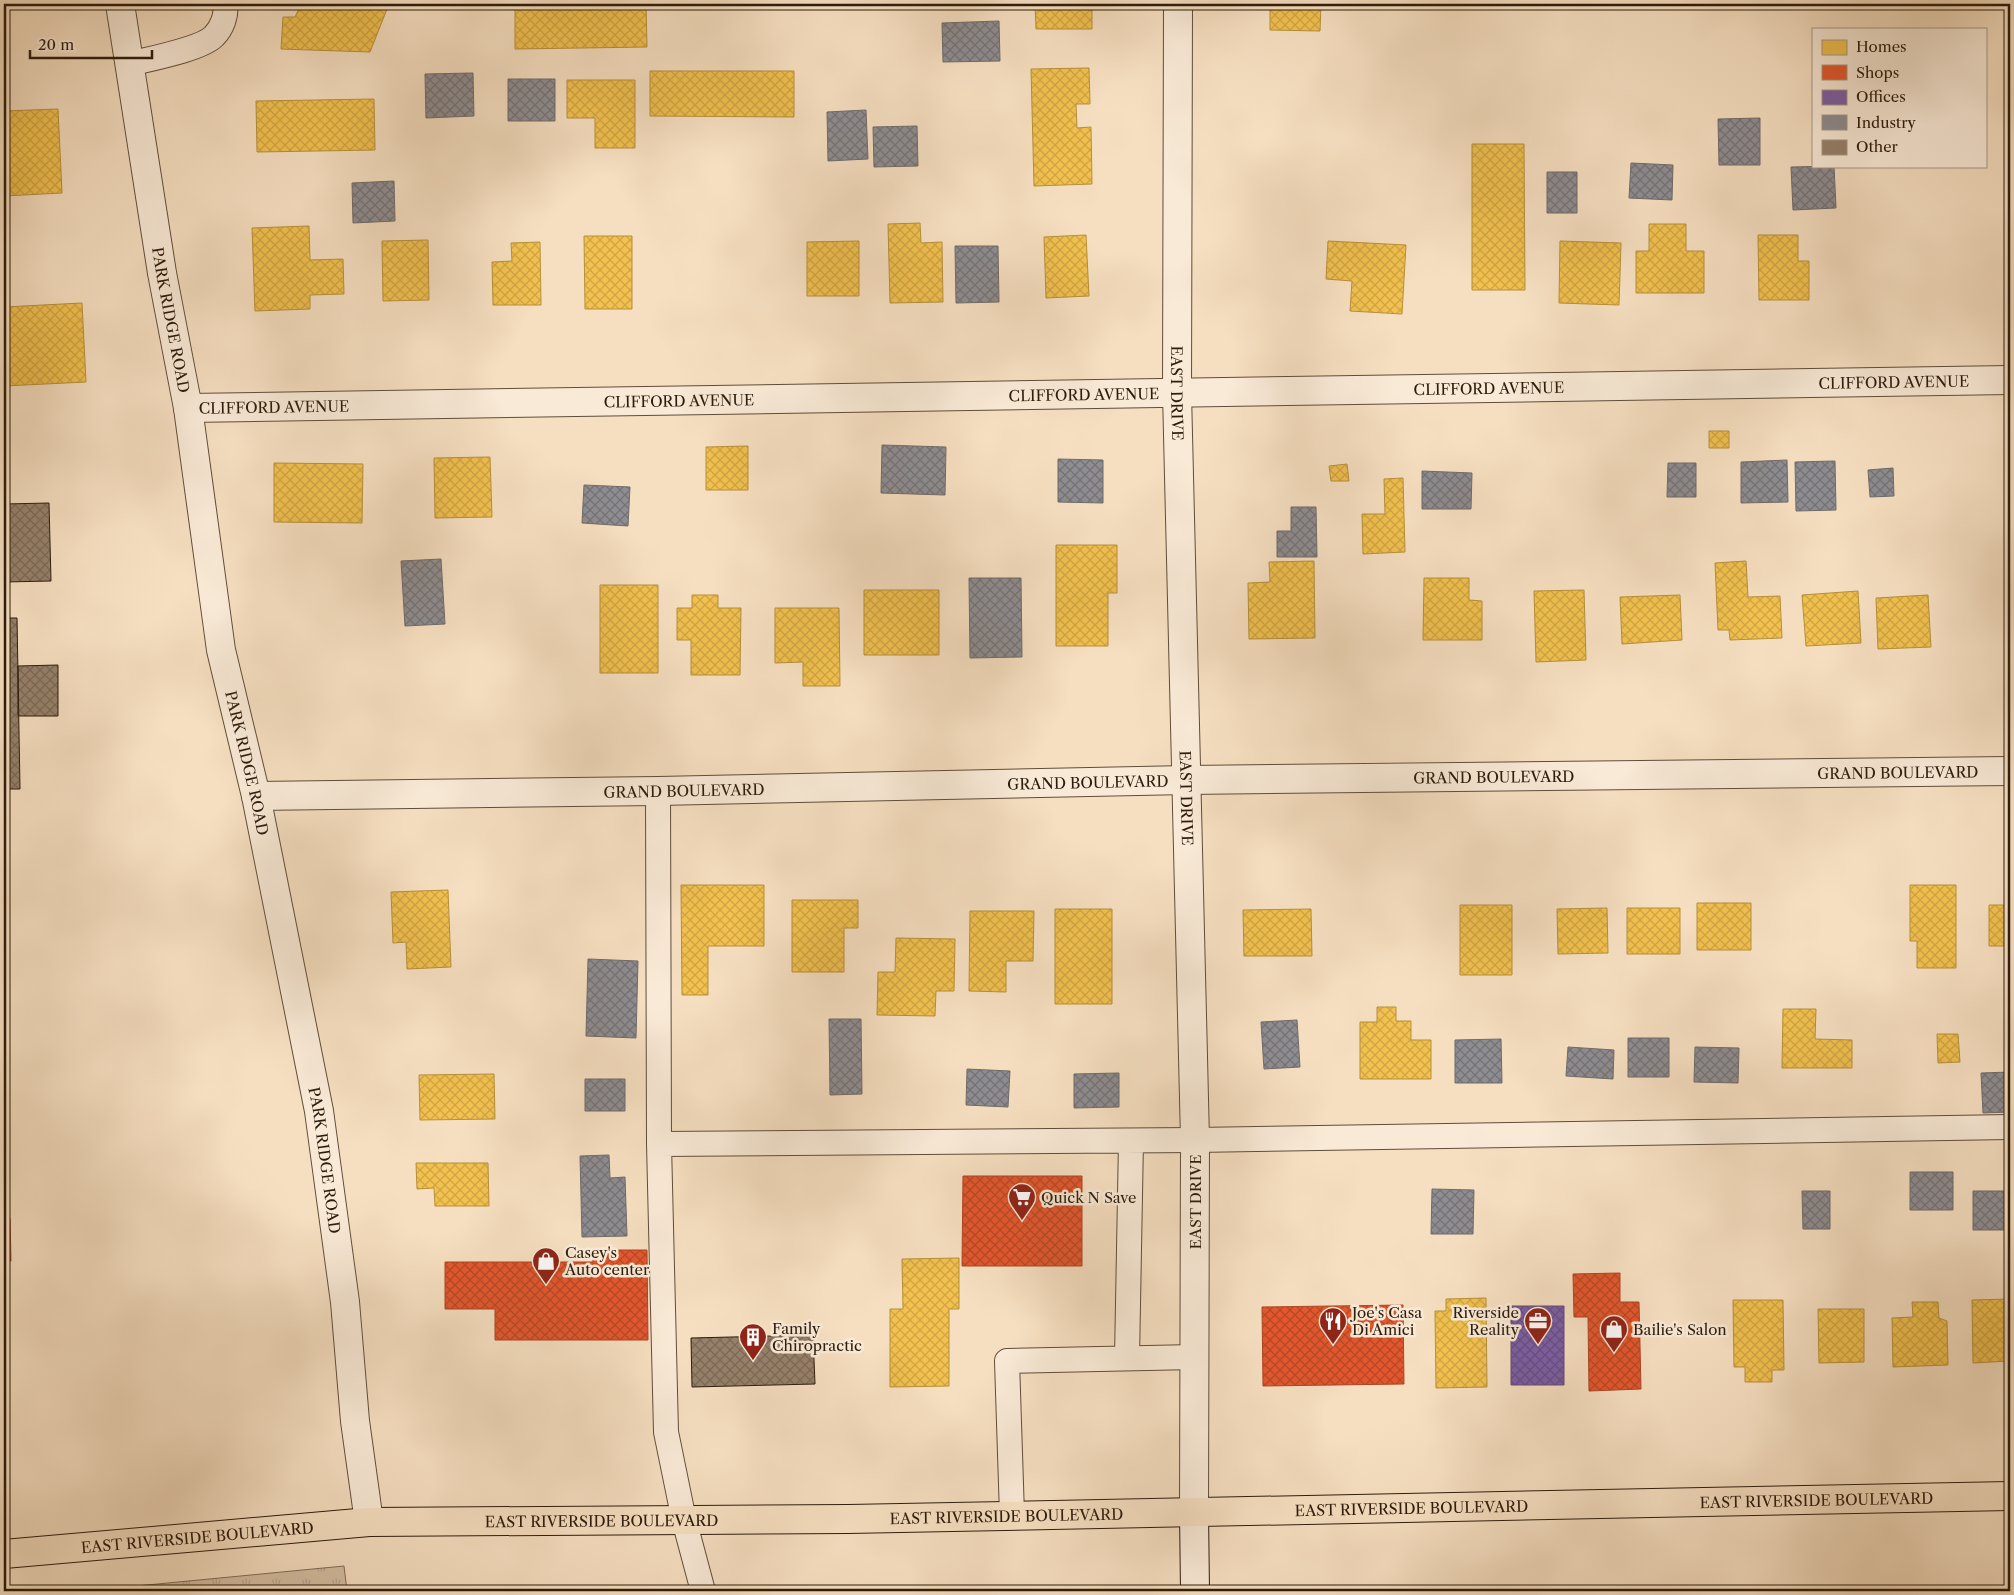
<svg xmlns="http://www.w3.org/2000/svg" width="2014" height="1595" font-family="'Libre Caslon Text',serif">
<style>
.grass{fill:url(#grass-tufts);stroke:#806d58}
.homes{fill:url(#homes-cross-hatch);stroke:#b7903a}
.shops{fill:url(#shops-cross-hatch);stroke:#ad4524}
.offices{fill:url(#offices-cross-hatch);stroke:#644a79}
.industry{fill:url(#industry-cross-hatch);stroke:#706b6a}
.building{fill:url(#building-cross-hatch);stroke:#2d1c0d}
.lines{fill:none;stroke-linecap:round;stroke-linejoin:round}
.lane-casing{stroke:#5f4d3a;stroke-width:26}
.street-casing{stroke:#5f4d3a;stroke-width:30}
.secondary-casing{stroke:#2d1c0d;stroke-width:30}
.primary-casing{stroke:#2d1c0d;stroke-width:30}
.lane{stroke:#f9ead7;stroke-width:24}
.street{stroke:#f9ead7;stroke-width:28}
.secondary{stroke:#f9ead7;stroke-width:28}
.primary{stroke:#f6dfc1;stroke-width:28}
.labels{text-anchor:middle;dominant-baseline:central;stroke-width:5;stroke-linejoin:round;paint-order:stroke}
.street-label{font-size:15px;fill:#2d1c0d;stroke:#f9ead7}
.poi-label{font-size:15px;fill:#2d1c0d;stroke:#f9ead7;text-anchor:start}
</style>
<defs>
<pattern id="grass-tufts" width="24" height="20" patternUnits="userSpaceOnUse" patternTransform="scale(1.25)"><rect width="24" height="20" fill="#d4bea2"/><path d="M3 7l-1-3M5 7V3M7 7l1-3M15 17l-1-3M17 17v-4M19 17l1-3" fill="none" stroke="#b6a38a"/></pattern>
<pattern id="homes-cross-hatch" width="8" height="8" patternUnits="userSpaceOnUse" patternTransform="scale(1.25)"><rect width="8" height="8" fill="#f2c14e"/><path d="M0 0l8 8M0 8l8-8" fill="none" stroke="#d0a543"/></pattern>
<pattern id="shops-cross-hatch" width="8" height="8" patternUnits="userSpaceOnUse" patternTransform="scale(1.25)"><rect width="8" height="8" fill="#e4572e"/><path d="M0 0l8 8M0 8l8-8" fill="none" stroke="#b94726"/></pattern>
<pattern id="offices-cross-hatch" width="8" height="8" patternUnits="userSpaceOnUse" patternTransform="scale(1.25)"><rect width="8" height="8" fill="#7b5ea7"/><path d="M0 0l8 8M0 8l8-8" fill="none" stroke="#654d86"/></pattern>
<pattern id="industry-cross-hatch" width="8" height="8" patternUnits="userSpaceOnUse" patternTransform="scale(1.25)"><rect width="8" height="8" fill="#8d8d92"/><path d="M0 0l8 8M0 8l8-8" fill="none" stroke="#747276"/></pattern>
<pattern id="building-cross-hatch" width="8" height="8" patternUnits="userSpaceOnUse" patternTransform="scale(1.25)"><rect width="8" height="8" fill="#96816b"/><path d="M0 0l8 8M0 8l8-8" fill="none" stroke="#7b6956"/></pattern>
</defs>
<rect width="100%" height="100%" fill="#f6dfc1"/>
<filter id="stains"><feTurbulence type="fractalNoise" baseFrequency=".004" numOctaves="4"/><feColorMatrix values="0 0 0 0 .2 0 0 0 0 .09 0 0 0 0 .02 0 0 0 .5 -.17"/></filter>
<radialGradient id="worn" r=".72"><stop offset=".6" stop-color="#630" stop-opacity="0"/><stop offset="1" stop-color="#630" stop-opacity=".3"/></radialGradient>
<path class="grass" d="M344,1566L347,1591H85Z"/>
<path class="homes" d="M301,4H389L370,52L281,49L283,17H295Z
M515,4H646L647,47L515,49Z
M1035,4H1092V29H1036Z
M1270,4H1321L1320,31L1270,30Z
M1089,68L1090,104H1076L1077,128L1091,127L1092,184L1034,186L1031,69Z
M650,71H794V117L650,116Z
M567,80H635V148H595V118H567Z
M374,99L375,150L257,152L256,101Z
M58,109L62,193L4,196V111Z
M1472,144H1524L1525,290H1472Z
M920,223L921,243L942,242L943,302L890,303L888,224Z
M1649,224H1686V251H1704V293H1636V251H1649Z
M309,226L310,260L343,259L344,294L310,295V309L255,311L252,228Z
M1086,235L1089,296L1046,298L1044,237Z
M1758,235H1798V261H1809V300H1759Z
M584,236H632V309H585Z
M428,240L429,300L383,301L382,241Z
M859,241V296H807V242Z
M1328,241L1406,245L1402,314L1350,311L1352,281L1326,279Z
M1560,241L1621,243L1619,305L1559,303Z
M540,242L541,305H493L492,262L512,261L511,243Z
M82,303L86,382L4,386V307Z
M1709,431H1729V448H1709Z
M748,446V490H706V447Z
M490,457L492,517L435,518L434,458Z
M274,463L363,464L362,523L274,522Z
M1347,464L1349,481H1331L1329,466Z
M1403,478L1405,552L1363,554L1362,514H1385L1384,479Z
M1056,545H1117V593H1108V646H1056Z
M1314,561L1315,638L1249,639L1248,583L1270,582L1269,562Z
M1746,561L1748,597L1780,596L1782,638L1730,640L1729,630H1718L1715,563Z
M1424,578H1469V600L1482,601V640H1423Z
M600,585H658V673H600Z
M864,590H939V655H864Z
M1584,590L1586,660L1536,662L1534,591Z
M1858,591L1861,643L1806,646L1802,595Z
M692,595H718V608H741L740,675H691V640H677V608H692Z
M1680,595L1682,640L1622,644L1620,597Z
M1928,595L1931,647L1878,649L1876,598Z
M775,608H839L840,686H803V662L775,663Z
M681,885H764V946H708V995H682Z
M1910,885H1956V968H1917V941H1910Z
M448,890L451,967L407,969L406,942L393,943L391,892Z
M792,900H858V928H844V972H792Z
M1697,903H1751V950H1697Z
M1460,905H1512V975H1460Z
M1989,905H2010V946H1989Z
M1607,908L1608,953L1558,954L1557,909Z
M1627,908H1680V954H1627Z
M1055,909H1112V1004H1055Z
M1311,909L1312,956H1244L1243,910Z
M970,911H1034L1033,961H1006V992L969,991Z
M896,938L955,939L954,991H936L935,1016L877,1015L878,972H895Z
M1377,1007H1396V1021H1411V1040H1431V1079H1360V1022H1377Z
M1783,1009H1816L1815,1039L1852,1040V1068H1782Z
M1937,1034H1958L1960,1062L1938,1063Z
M494,1074L495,1119L420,1120L419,1075Z
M416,1163H488L489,1206H435L434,1188L417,1189Z
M959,1258V1309H949V1386L890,1387V1309H903L902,1259Z
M1486,1298L1487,1387L1436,1388L1435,1311H1446V1299Z
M2010,1299V1361L1973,1363L1972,1300Z
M1733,1300H1783L1784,1370H1772V1382H1745V1367H1734Z
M1912,1302H1938L1939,1318L1947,1321L1948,1365L1893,1367L1892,1318L1913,1317Z
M1818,1309H1864V1362L1819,1363Z"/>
<path class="shops" d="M963,1176H1082V1266H962Z
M4,1218H10L11,1261H4Z
M593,1250H647L648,1340H495V1309H445V1262H593Z
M1620,1273V1302H1639L1641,1389L1589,1391L1588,1317H1574L1573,1274Z
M1403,1305L1404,1384L1263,1386L1262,1307Z"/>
<path class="offices" d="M1511,1306H1564V1385H1511Z"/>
<path class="industry" d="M999,21L1000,61L943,62L942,23Z
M473,73L474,116L426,118L425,74Z
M508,79H555V121H508Z
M866,110L868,159L828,161L827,112Z
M1760,118V165H1719L1718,119Z
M917,126L918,166L874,167L873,127Z
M1631,163L1673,165L1672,200L1629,198Z
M1834,166L1836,208L1793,210L1791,167Z
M1547,172H1577V213H1547Z
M394,181L395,221L353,223L352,183Z
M955,246H998L999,302L956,303Z
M882,445L946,447L945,495L881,493Z
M1058,459L1103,460V503L1058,502Z
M1787,460L1788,502L1741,503V462Z
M1835,461L1836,510L1796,511L1795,462Z
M1668,463H1696V497H1667Z
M1893,468L1894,496L1870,497L1868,470Z
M1422,471L1472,473L1471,509H1422Z
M584,485L630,487L628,526L582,523Z
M1291,507H1316L1317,557H1277V531H1291Z
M441,559L445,624L405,626L401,561Z
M969,578H1021L1022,657L970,658Z
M588,959L638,961L636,1038L586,1036Z
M829,1019H861L862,1094L830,1095Z
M1297,1020L1300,1067L1264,1069L1261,1022Z
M1628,1038H1669V1077H1628Z
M1501,1039L1502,1083H1455V1040Z
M1568,1047L1614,1050L1613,1079L1566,1076Z
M1695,1047L1739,1048L1738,1083L1694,1082Z
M967,1069L1010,1071L1008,1107L966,1105Z
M2010,1072V1112L1983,1113L1981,1073Z
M1119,1073V1107L1074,1108V1074Z
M585,1079H625V1111H585Z
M609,1155L610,1178L625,1177L627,1236L582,1237L580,1156Z
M1910,1172H1953V1210H1910Z
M1432,1189L1474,1190L1473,1234H1431Z
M1802,1191H1830V1229H1803Z
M1973,1191H2010V1230H1973Z"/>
<path class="building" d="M49,503L51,581L4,582V504Z
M4,618H17L20,789H4Z
M58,665V716H18V666Z
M813,1335L815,1384L692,1387L691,1338Z"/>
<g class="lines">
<g class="lane-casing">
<path id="lane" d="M129,64C149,59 202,49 214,36C222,28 227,15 225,4
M658,791L659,1144L666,1432L684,1520L703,1591
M659,1144L1195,1140L2010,1127
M1127,1358L1131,1141
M1012,1515L1007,1361L1195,1357"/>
</g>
<g class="street-casing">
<g id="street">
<path id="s1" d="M120,4L162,273L188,408L221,650L256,796L319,1111L345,1302L355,1421L369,1522"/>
<path id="s2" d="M1178,4L1177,393L1195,1140L1194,1512"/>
<path id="s3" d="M188,408L2010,380"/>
<path id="s4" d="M256,796L658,791L1187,780L2010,771"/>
</g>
</g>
<g class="secondary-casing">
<path id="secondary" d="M1194,1512L1195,1591"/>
</g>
<g class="primary-casing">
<g id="primary">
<path id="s5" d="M4,1554L369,1522L848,1519L2010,1496"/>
</g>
</g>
<use href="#lane" class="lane"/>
<use href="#street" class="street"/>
<use href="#secondary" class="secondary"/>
<use href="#primary" class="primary"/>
</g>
<defs>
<g id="supermarket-pin" transform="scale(1.4375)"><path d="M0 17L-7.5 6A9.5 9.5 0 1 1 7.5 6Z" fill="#8f2418" stroke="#f9ead7"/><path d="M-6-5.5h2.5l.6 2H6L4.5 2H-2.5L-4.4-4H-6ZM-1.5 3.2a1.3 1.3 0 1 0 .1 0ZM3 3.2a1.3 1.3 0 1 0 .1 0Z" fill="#fff"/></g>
<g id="shop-pin" transform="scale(1.4375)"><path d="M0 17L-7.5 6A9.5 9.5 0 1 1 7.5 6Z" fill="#8f2418" stroke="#f9ead7"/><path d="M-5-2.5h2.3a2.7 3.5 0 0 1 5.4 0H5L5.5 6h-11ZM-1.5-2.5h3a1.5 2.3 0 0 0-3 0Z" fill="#fff"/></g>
<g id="restaurant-pin" transform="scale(1.4375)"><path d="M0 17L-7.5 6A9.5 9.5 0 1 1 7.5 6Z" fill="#8f2418" stroke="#f9ead7"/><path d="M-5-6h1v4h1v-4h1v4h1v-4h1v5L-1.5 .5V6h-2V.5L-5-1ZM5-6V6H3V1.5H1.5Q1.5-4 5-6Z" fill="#fff"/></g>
<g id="office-pin" transform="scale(1.4375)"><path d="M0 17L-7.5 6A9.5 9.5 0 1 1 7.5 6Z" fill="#8f2418" stroke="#f9ead7"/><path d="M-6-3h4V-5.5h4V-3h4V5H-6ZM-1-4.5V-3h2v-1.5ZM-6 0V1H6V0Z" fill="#fff"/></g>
<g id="building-pin" transform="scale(1.4375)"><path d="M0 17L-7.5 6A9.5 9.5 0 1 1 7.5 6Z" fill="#8f2418" stroke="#f9ead7"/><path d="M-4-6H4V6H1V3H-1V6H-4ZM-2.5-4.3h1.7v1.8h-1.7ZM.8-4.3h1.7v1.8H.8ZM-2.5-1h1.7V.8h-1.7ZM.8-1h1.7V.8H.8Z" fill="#fff"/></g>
</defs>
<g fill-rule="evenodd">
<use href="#supermarket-pin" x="1022" y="1197"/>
<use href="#shop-pin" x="546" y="1261"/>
<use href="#restaurant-pin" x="1333" y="1321"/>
<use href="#office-pin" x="1538" y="1321"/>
<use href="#shop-pin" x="1614" y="1329"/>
<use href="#building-pin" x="753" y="1337"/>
</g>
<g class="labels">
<g class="street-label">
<text stroke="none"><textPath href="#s1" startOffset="320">PARK RIDGE ROAD</textPath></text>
<text stroke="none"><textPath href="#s3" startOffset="1706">CLIFFORD AVENUE</textPath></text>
<text stroke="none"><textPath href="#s3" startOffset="1301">CLIFFORD AVENUE</textPath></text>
<text stroke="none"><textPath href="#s2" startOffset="389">EAST DRIVE</textPath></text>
<text stroke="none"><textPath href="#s3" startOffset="896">CLIFFORD AVENUE</textPath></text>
<text stroke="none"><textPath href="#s3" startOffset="491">CLIFFORD AVENUE</textPath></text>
<text stroke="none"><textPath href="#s3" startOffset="86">CLIFFORD AVENUE</textPath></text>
<text stroke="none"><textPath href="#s1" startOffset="770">PARK RIDGE ROAD</textPath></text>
<text stroke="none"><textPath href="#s4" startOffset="1642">GRAND BOULEVARD</textPath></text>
<text stroke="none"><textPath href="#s4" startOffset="1238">GRAND BOULEVARD</textPath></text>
<text stroke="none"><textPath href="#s4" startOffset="832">GRAND BOULEVARD</textPath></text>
<text stroke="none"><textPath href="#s4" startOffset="428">GRAND BOULEVARD</textPath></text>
<text stroke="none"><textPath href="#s2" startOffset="794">EAST DRIVE</textPath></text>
<text stroke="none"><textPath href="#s1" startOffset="1175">PARK RIDGE ROAD</textPath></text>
<text transform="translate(1195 1202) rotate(-90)">EAST DRIVE</text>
<text stroke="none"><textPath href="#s5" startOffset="1814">EAST RIVERSIDE BOULEVARD</textPath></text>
<text stroke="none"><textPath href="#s5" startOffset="1409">EAST RIVERSIDE BOULEVARD</textPath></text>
<text stroke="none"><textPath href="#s5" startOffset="1004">EAST RIVERSIDE BOULEVARD</textPath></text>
<text stroke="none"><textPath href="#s5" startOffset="599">EAST RIVERSIDE BOULEVARD</textPath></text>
<text stroke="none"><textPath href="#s5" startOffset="194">EAST RIVERSIDE BOULEVARD</textPath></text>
</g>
<g class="poi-label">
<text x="1041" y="1197">Quick N Save</text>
<text x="565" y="1252">Casey's<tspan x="565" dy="17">Auto center</tspan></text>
<text x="1352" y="1312">Joe's Casa<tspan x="1352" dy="17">Di Amici</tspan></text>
<text x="1519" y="1312" text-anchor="end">Riverside<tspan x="1519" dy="17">Reality</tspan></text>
<text x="772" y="1328">Family<tspan x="772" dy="17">Chiropractic</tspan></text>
<text x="1633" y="1329">Bailie's Salon</text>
</g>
</g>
<rect width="2014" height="1595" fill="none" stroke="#f6dfc1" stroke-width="20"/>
<rect x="5" y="5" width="2004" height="1585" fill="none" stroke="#2d1c0d" stroke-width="2.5"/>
<rect x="10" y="10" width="1994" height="1575" fill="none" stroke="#2d1c0d"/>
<rect x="1812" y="28" width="175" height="140" fill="#f9ead7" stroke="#a79886"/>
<rect x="1822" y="40" width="25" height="15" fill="#f2c14e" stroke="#a79886"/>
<text x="1856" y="52" font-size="15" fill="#2d1c0d">Homes</text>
<rect x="1822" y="65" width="25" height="15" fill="#e4572e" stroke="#a79886"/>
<text x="1856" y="78" font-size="15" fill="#2d1c0d">Shops</text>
<rect x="1822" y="90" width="25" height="15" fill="#7b5ea7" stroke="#a79886"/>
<text x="1856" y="102" font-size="15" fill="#2d1c0d">Offices</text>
<rect x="1822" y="115" width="25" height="15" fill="#8d8d92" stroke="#a79886"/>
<text x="1856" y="128" font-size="15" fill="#2d1c0d">Industry</text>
<rect x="1822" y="140" width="25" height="15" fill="#96816b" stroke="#a79886"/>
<text x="1856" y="152" font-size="15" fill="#2d1c0d">Other</text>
<path d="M30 50v8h122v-8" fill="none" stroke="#2d1c0d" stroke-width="2.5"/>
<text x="38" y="50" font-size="15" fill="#2d1c0d" stroke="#f9ead7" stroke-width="4" paint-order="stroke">20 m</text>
<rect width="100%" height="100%" filter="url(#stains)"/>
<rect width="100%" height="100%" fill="url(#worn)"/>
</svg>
